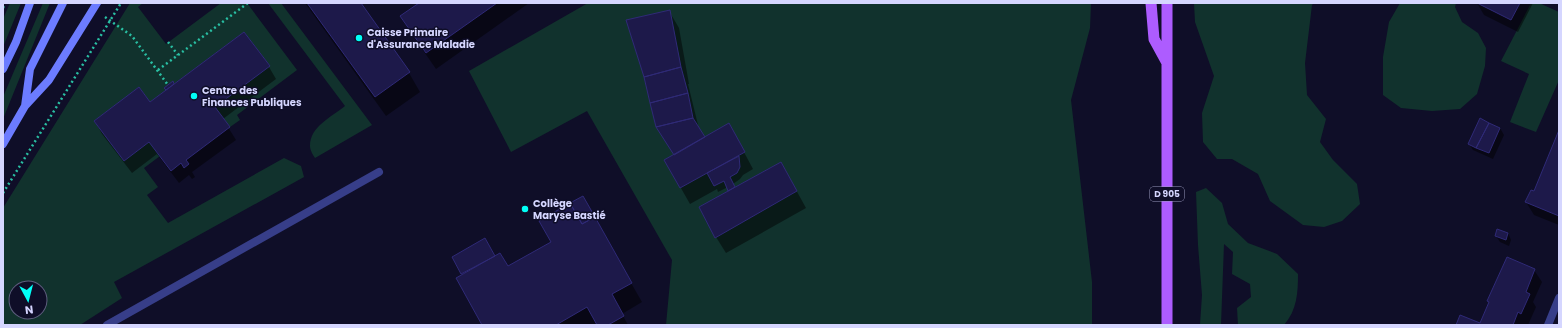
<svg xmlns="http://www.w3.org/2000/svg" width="1562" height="328" font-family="Poppins,sans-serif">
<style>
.green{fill:#11322d;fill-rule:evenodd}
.shadow{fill:#0007}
.building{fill:#1d194a;stroke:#2f2a77}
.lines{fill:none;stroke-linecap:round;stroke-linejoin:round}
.path{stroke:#29bfa3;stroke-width:2.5;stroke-dasharray:2 3;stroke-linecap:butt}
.service{stroke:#373e89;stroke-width:8}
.minor{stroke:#373e89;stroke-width:8}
.secondary{stroke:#6c7cff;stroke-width:8}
.primary{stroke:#ad5cff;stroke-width:11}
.poi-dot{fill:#01fff7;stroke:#0f0e28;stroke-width:1.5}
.labels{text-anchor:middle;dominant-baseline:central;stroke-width:3;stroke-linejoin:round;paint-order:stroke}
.shield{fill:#0f0e28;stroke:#9a9abe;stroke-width:1}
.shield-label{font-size:9px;font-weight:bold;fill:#d5d6ff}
.poi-label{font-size:10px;font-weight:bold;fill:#d5d6ff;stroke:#0f0e28;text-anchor:start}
</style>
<rect width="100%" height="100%" fill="#0f0e28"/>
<path class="green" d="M10,3H21L3,47V19Z
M43,3H50L3,119V97Z
M130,3H143L138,7L166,44L221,3H247L297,70L237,115L240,120L230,127L215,107L270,66L244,32L174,84L173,82L164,88L166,90L150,102L139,87L94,121L124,161L149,142L160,156L144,168L158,187L147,195L168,223L284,158L301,166L304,177L114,282L122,298L80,325H3V208ZM16,288H40V312H16Z
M268,3H281L372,125L315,158C313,155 310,150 310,146C310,126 332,117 345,106Z
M588,3H1091L1090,28L1071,100L1092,282V325H666L672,260L587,111L511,152L469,71Z
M1194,3H1314L1312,5L1305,63L1307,95L1326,119L1320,142L1333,160L1357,184L1360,204L1342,221L1324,227L1303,225L1270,201L1258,174L1232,159H1217L1203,142L1202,113L1214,76L1195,22Z
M1400,3H1456L1455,7L1462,22L1478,33L1486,48L1485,66L1477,94L1460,109L1432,111L1401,108L1383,95V57L1389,22Z
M1531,3H1539L1559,12V80L1536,132L1510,122L1529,74L1501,61Z
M1206,188L1222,203L1228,224L1248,243L1277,254L1298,274C1298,293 1297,310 1284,325H1238L1237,308L1251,297L1250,284L1232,274L1233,252L1224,244L1221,325H1200L1202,295L1198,245L1196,192Z"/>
<path class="shadow" d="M305,3H359L409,73L420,92L386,116Z
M421,3H529L436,69L411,33L401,17Z
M1477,3H1533L1518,32L1484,15Z
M669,11L679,28L689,84H688L699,129L705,138L738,141L753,169L743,175L740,179L733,184L735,188L790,179L806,208L726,253L716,237L730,191L728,187L718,192L717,189L690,204L665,160L674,155Z
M244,33L269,67L276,79L223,119L236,140L192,172L195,177L192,179L189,175L179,183L157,154L132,173L102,134L95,121L150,103L167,91L166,88L172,83L174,85Z
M1500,128L1504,135L1493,159L1473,150L1469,144Z
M1559,132V225L1534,215L1526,202L1534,192Z
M582,198L642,302L622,314L628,325H483L463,275L453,257H495L508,268L552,243Z
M1508,233L1511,240L1509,246L1500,242L1496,236Z
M1534,270L1542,282L1533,302L1536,307L1528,325L1525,324V325H1457L1480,324L1489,303L1488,301Z"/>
<path class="building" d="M307,3H361L410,72L375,97Z
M419,3H497L426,53L400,16Z
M1477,3H1520L1511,20Z
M670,10L681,67L644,77L626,20Z
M244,32L270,66L215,107L230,127L186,160L189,164L184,168L181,163L171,171L149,142L124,161L94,121L139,87L150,102Z
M681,67L688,93L650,103L644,77Z
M173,81L174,84L166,90L164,88Z
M688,93L693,118L656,127L650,103Z
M693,118L705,137L674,155L656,127Z
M1480,118L1489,123L1476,148L1468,144Z
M729,123L745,152L680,188L664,160Z
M1489,123L1500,128L1489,153L1476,148Z
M1559,130V216L1525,202L1531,190L1534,191Z
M739,156L740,167L737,173L730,177L735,187L728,191L724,181L714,186L707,173Z
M781,162L797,191L715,238L699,207Z
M583,196L595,217L582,224L570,203Z
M570,203L582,224L595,217L632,283L612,294L624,316L608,325H597L587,307L556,325H482L456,278L500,253L508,266L551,242L539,221Z
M1497,229L1508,233L1506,240L1495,236Z
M485,238L495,256L461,274L452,257Z
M1507,257L1535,269L1526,292L1530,294L1521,314L1518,312L1513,325H1456L1460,315L1480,323L1489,302L1487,301Z"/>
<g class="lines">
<path class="path" d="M3,8L5,3
M105,17L132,36L168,85
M168,42L178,55
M158,70L248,3
M3,193L121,3"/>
<path class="service" d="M107,325L379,172"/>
<path class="minor" d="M1548,325L1559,298"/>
<path class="secondary" d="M3,69L16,42L30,3
M25,106L30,69L63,3
M3,144L25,106L49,80L97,3"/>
<path class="primary" d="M1151,3L1154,39L1166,61
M1167,325V3"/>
</g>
<g class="poi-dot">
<circle cx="359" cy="38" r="4"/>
<circle cx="194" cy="96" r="4"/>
<circle cx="525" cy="209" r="4"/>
</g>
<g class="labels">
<rect class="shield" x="1150" y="187" width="34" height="14" rx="3"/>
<g class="shield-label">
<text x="1167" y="194">D 905</text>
</g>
<g class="poi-label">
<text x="367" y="32">Caisse Primaire<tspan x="367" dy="12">d'Assurance Maladie</tspan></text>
<text x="202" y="90">Centre des<tspan x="202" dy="12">Finances Publiques</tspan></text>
<text x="533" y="203">Collège<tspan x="533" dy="12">Maryse Bastié</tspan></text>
</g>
</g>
<rect width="1562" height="328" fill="none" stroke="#d5d6ff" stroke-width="8"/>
<g transform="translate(28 300) rotate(173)"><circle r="19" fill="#0f0e28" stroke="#5e5e7e"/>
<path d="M0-3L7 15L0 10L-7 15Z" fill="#01fff7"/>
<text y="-6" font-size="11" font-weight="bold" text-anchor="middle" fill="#d5d6ff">N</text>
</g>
</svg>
